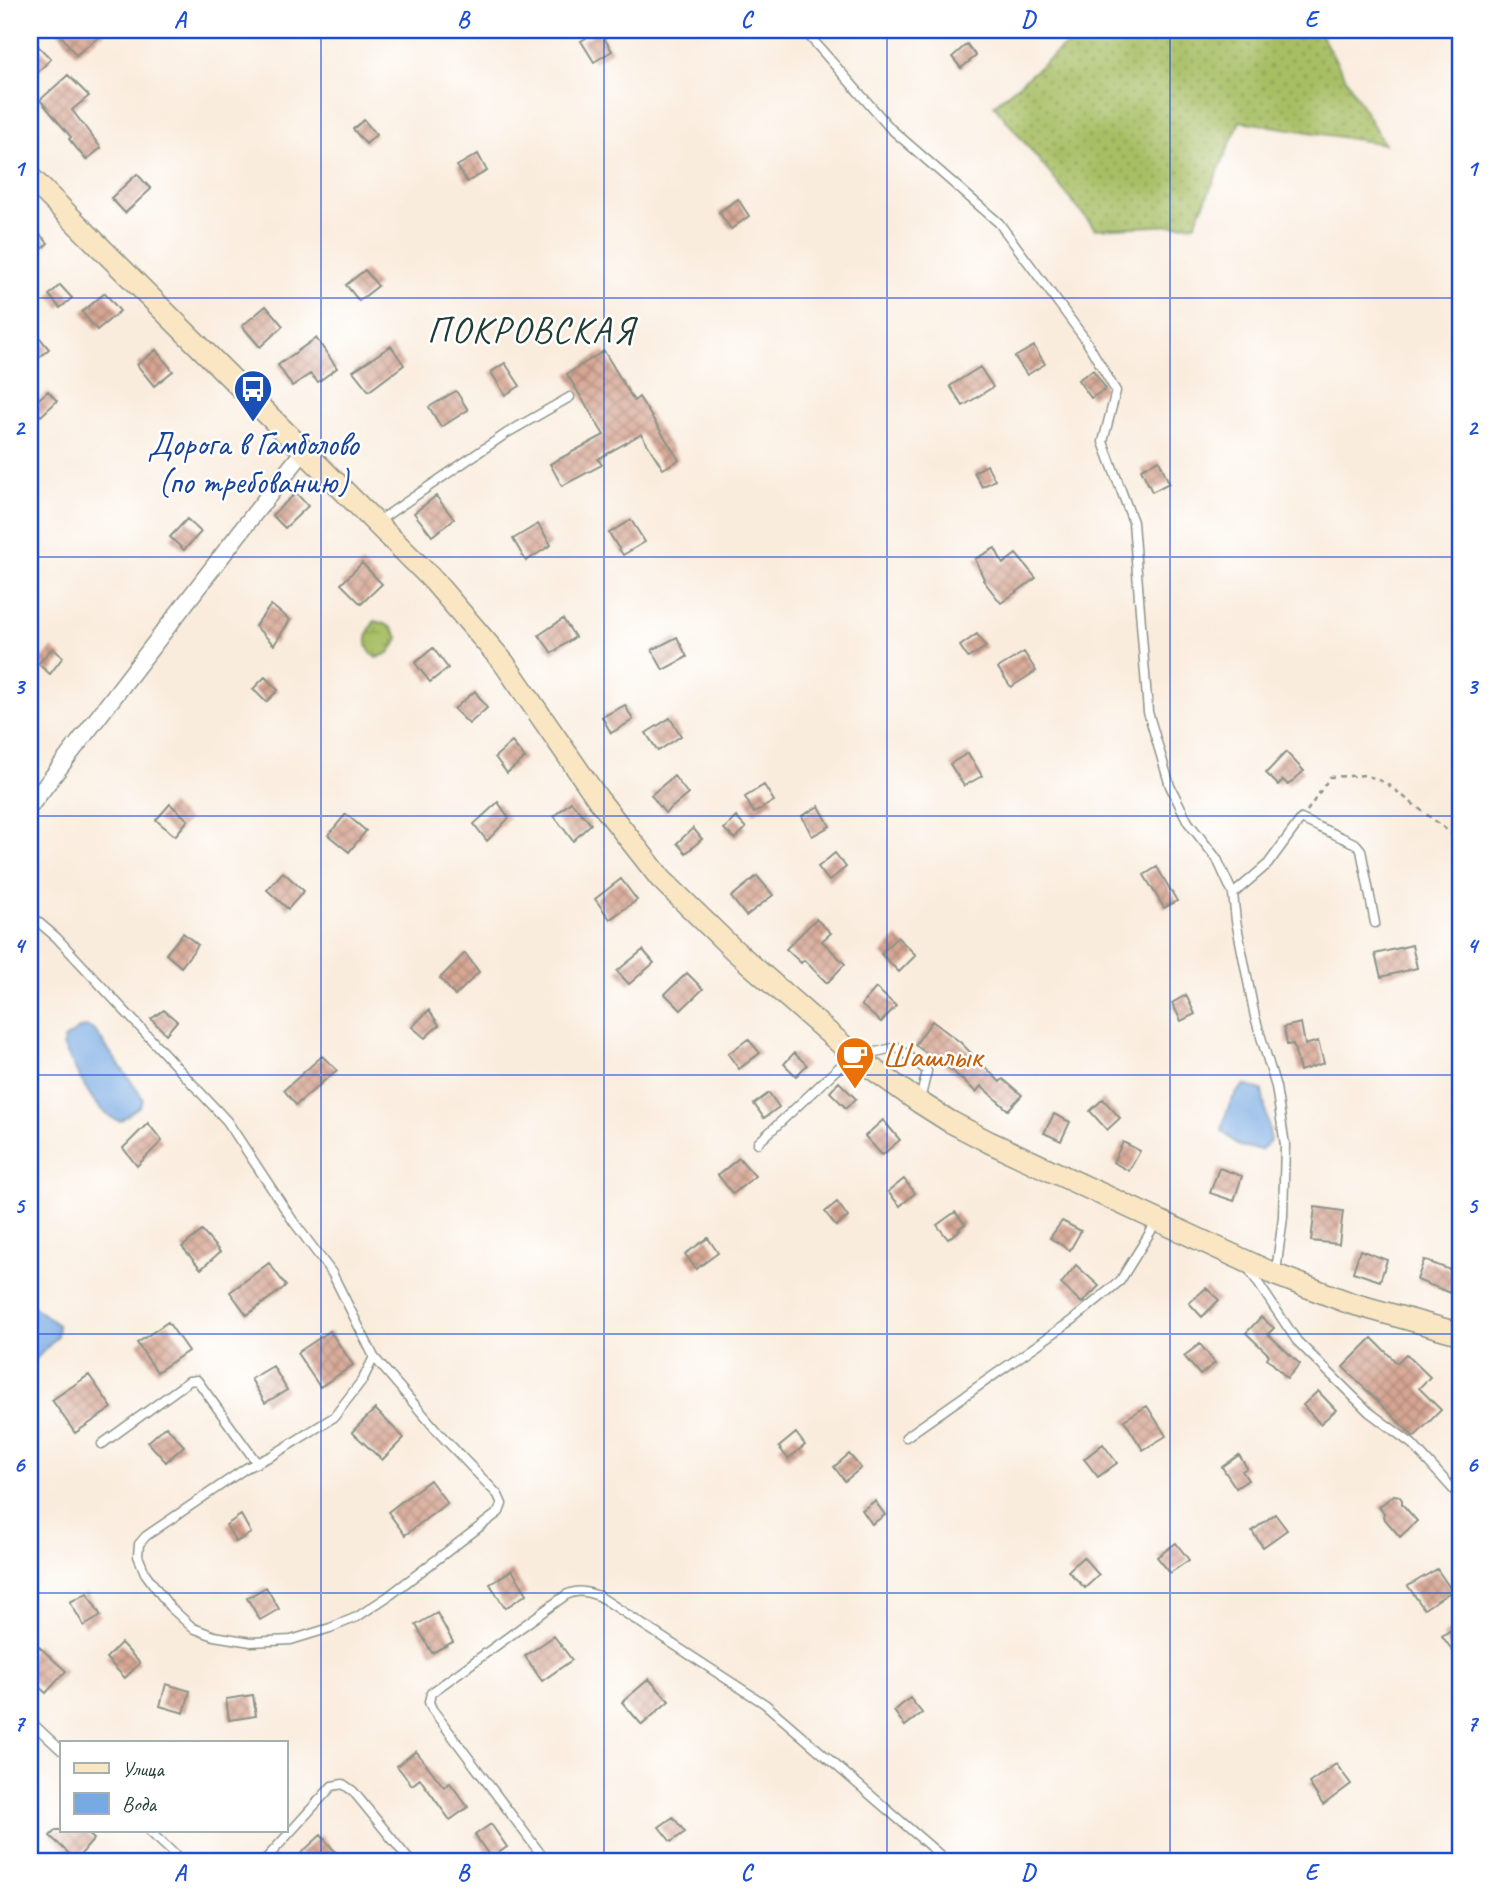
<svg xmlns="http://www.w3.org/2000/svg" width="1491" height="1891" font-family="Caveat,sans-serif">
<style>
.grass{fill:url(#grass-dots);stroke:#637e4c;stroke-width:2}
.wetland{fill:url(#wetland-marsh);stroke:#637e4c;stroke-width:2}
.water{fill:#77a9e2;stroke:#4b738b;stroke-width:2}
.building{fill:url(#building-cross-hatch)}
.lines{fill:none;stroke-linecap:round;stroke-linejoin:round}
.service-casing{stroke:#8c9488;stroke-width:11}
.minor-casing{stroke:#8c9488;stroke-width:19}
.secondary-casing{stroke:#8c9488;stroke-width:24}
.path{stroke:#8c9488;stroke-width:2.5;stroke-dasharray:5 5;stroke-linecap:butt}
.service{stroke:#fff;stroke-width:8}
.minor{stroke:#fff;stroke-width:16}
.secondary{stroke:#fbe6c4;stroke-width:21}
.grid{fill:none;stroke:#1d4ed8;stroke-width:2;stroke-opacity:0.55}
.labels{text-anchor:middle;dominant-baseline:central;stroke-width:5;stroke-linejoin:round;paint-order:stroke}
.transit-label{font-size:33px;fill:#164399;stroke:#fff}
.food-label{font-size:33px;fill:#c56008;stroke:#fff;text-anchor:start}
.quarter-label{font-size:37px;letter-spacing:2px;fill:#1f3d34;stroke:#fff}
.neatline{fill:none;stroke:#1d4ed8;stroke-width:2.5}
.grid-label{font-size:23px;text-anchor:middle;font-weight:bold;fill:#1d4ed8}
</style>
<defs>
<pattern id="grass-dots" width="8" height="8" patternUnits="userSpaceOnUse" patternTransform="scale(1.75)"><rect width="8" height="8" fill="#a7be64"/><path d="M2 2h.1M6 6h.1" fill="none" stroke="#879c53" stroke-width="1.8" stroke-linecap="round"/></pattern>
<pattern id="wetland-marsh" width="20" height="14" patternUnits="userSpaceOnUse" patternTransform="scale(1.75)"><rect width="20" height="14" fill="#a7be64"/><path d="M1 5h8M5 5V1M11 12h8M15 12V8" fill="none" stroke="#879c53"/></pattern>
<pattern id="building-cross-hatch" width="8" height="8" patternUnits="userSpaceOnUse" patternTransform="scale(1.75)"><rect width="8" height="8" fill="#d7a693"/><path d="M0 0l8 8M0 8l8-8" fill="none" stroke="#ae8879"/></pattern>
</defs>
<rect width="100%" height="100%" fill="#fff"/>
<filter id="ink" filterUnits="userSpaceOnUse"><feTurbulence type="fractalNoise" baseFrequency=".0143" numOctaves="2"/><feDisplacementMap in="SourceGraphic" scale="14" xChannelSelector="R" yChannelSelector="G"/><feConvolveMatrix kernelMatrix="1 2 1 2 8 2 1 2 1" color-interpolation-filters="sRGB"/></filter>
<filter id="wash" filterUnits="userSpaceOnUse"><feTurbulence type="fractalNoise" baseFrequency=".00686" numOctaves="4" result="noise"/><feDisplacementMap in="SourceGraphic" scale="28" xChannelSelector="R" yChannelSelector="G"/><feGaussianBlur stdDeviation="1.57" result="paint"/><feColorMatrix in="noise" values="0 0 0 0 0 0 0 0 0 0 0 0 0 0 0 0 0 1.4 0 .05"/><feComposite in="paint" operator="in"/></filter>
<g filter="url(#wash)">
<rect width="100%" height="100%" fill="#faecdd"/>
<path class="grass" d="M1084,30H1318L1384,144L1240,121L1195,224L1095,229L994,105Z"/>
<path class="wetland" d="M375,621C388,624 393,627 399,639L389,653L376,658C363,648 365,633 375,621Z"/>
<path class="water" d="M88,1027L95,1031L140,1094L143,1100L140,1106L120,1121C94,1115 76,1068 63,1046L64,1039L81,1028Z
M1244,1085L1262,1090L1271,1141L1261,1150L1239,1146L1222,1131C1225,1114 1230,1097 1244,1085Z
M30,1304L58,1325L57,1337L30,1365Z"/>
<g id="blocks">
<path class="building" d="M57,30H108L76,55Z
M599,30L612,51L594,62L581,41Z
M30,38L51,59L30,80Z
M967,44L976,56L961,68L952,57Z
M68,75L89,96L72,110L101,148L86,160L69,139L71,137L40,100Z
M364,120L376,135L366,144L353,129Z
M478,154L487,171L467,182L457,166Z
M137,174L151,189L125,213L111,198Z
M738,199L749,216L731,229L719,212Z
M30,224L48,243L30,261Z
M365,270L378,286L359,301L346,285Z
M60,285L72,298L60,308L49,295Z
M105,293L120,311L97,330L82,312Z
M266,306L283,326L260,347L242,326Z
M30,326L49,349L30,366Z
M316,338L337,368L318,382L310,374L292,386L278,365Z
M391,346L404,365L369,391L353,371Z
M1034,346L1045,364L1027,375L1015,357Z
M156,350L173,371L154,386L137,365Z
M604,351L634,401L639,397L679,460L663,469L641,434L598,459L602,465L562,486L550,464L604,435L567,374Z
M505,363L520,386L505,395L491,372Z
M980,367L993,387L963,406L950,386Z
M1093,370L1106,389L1091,398L1078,380Z
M48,391L57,401L41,416L32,405Z
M456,391L468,410L441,427L429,407Z
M1159,460L1169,483L1152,492L1141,469Z
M987,465L995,480L982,487L974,472Z
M296,493L308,506L285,528L272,515Z
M436,496L454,519L432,536L414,513Z
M187,519L201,532L184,550L170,537Z
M631,520L645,542L623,555L609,533Z
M538,524L551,545L526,561L513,539Z
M995,548L1003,564L1016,554L1036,578L1001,603L983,580L984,579L975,559Z
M362,563L382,584L361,604L341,584Z
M271,605L290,620L274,645L255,626Z
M563,619L575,637L552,653L539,635Z
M977,634L986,647L968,658L960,646Z
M677,637L687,657L663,670L652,650Z
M52,648L63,657L50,674L38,664Z
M433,648L448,668L430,682L415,663Z
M1024,652L1036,671L1011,687L998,668Z
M265,677L278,690L266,702L253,689Z
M475,691L487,708L469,724L454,709Z
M625,705L633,720L611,733L602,717Z
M670,718L681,736L658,751L646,733Z
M512,742L525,758L507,773L495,757Z
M1286,752L1304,771L1288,785L1283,780L1278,785L1266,773Z
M968,753L982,776L964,786L950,764Z
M674,776L688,794L665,813L651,795Z
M764,785L774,801L754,813L745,797Z
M498,802L509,818L487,841L474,824Z
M571,802L591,824L573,841L554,816Z
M170,804L188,820L175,836L156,820Z
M819,806L830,826L812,836L802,816Z
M346,814L366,831L349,852L328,835Z
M736,817L746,828L735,839L724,829Z
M693,828L702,839L686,853L677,843Z
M835,853L846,867L829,881L818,867Z
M1157,867L1177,901L1164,908L1144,875Z
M283,872L304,891L288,909L267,890Z
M757,876L773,895L746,916L731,897Z
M621,879L637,900L610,919L595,899Z
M816,919L831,933L822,941L845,964L827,983L804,960L801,963L786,949Z
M183,933L198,945L181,967L166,954Z
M897,937L916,955L899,972L881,954Z
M1412,945L1417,968L1381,977L1375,954Z
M643,950L654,963L629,984L617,971Z
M465,953L479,972L455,996L440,978Z
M687,973L703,989L681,1010L665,994Z
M876,988L896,1006L881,1022L861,1005Z
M1186,995L1195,1014L1181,1021L1172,1003Z
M164,1010L177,1021L166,1034L151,1019Z
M429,1010L439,1025L425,1038L412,1027Z
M932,1021L960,1042L1000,1082L1003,1079L1022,1095L1008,1110L981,1086L976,1092L950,1069L915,1045Z
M1301,1023L1305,1045L1318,1041L1324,1063L1300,1071L1293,1044L1287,1045L1284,1027Z
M748,1039L760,1053L739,1069L728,1054Z
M794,1053L807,1065L796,1076L784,1064Z
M322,1056L337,1070L296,1105L284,1090Z
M839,1082L856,1099L846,1108L830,1092Z
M769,1093L779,1107L764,1118L754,1104Z
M1103,1099L1120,1118L1107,1130L1090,1111Z
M1054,1114L1070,1122L1061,1141L1044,1133Z
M883,1120L900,1140L882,1155L865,1136Z
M148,1123L162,1141L137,1166L123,1148Z
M1123,1142L1140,1151L1129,1171L1113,1162Z
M739,1158L755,1176L733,1194L718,1175Z
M1219,1168L1242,1176L1234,1201L1210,1193Z
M904,1179L915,1193L900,1206L888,1192Z
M837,1202L848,1217L836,1226L825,1212Z
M1315,1207L1343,1211L1339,1244L1311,1241Z
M955,1212L965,1224L959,1228L960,1230L948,1239L937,1225Z
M1062,1221L1081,1231L1070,1250L1050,1238Z
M202,1231L220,1252L201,1269L182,1247Z
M708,1238L718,1253L696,1269L685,1254Z
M1360,1250L1387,1260L1380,1281L1353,1272Z
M1424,1260L1461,1274V1297L1417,1280Z
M269,1263L286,1286L247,1315L230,1292Z
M1076,1265L1099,1286L1082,1303L1061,1284Z
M1206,1288L1219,1300L1202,1317L1189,1303Z
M1261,1317L1274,1328L1268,1334L1300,1364L1287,1378L1267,1358L1269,1355L1246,1333Z
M168,1322L188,1351L157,1372L137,1343Z
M330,1331L353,1365L320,1387L297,1353Z
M1372,1338L1397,1363L1406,1354L1430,1377L1419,1388L1441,1410L1414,1437L1343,1367Z
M1200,1344L1215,1363L1200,1375L1184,1356Z
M273,1366L287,1390L265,1403L251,1379Z
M89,1375L112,1408L75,1433L52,1400Z
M1318,1391L1336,1410L1320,1424L1303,1405Z
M1147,1406L1166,1436L1143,1450L1124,1420Z
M375,1409L404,1438L382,1460L352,1432Z
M166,1426L184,1446L166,1462L148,1442Z
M796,1433L805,1445L788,1459L779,1447Z
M1103,1444L1117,1463L1098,1477L1084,1459Z
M849,1454L861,1468L845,1481L834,1467Z
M1239,1455L1247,1468L1242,1471L1248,1480L1236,1488L1222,1467Z
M430,1480L447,1503L405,1535L388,1512Z
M1394,1495L1399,1496L1402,1500V1504L1417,1521L1400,1537L1383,1517L1384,1513L1379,1507Z
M875,1501L885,1515L872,1524L862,1510Z
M1275,1514L1287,1530L1263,1547L1252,1531Z
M241,1515L251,1533L236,1542L226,1525Z
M1176,1543L1189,1560L1170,1573L1157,1557Z
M1083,1557L1099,1575L1085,1588L1068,1571Z
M1437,1569L1452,1591L1424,1609L1408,1586Z
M512,1570L527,1594L505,1608L490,1584Z
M266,1587L279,1609L260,1620L247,1598Z
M87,1593L101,1616L84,1626L70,1602Z
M437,1613L453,1642L432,1653L416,1625Z
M1461,1623V1662L1442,1636Z
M554,1636L572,1660L542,1681L525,1656Z
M121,1643L140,1663L125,1678L106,1658Z
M36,1644L66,1671L46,1693L30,1679V1652Z
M649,1679L669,1701L642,1725L622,1702Z
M166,1684L190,1691L184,1713L160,1706Z
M253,1695L256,1716L229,1720L226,1699Z
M910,1698L922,1713L905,1726L894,1711Z
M416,1751L444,1787L450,1783L468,1807L450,1820L420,1779L412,1785L397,1766Z
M1336,1764L1351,1784L1323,1805L1309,1783Z
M673,1817L685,1832L671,1842L659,1827Z
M491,1824L507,1847L491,1858L475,1835Z
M56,1830H84L94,1839L76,1860L50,1836Z
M321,1835L343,1861H306L300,1854Z"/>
</g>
</g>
<g filter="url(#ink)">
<use href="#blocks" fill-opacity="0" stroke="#8c9488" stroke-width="2"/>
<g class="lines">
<g class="service-casing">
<path id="service" d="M804,30L890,128L999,223L1085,339L1116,391L1103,442L1133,522L1148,712L1170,786L1188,822L1217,859L1233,894L1236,921L1255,1017L1276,1087L1285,1145L1283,1217L1276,1272
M377,522L507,433L570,397
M1233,894L1268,864L1301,819L1356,844L1361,850L1375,923
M30,915L56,937L227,1121L293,1221L332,1273L374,1357
M859,1056L897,1047L927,1071L920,1100
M758,1143L851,1056
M1248,1268L1297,1341L1369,1412L1412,1444L1461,1498
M374,1357L439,1433L498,1495L502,1504L499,1512L390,1595L357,1617L330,1628L291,1640L251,1642L214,1636L193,1628L169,1606L145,1573L138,1556L139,1544L146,1536L246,1468L273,1455L334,1417L363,1379Z
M906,1437L1074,1319L1120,1281L1156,1223
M102,1444L189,1381L197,1380L257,1463
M30,1721L61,1750
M148,1830L182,1861
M264,1861L332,1786L343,1784L353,1791L410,1861
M546,1861L432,1709L429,1702L431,1693L566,1595C579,1589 587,1592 599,1596L765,1704L947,1861"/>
</g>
<g class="minor-casing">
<path id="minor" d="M30,806L254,514L303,452"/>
</g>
<g class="secondary-casing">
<path id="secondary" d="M30,177L432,579L504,663L598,799L661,879L733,949L856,1057L919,1102L949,1121L989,1142L1276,1275L1350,1303L1461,1334"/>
</g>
<path class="path" d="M1307,811L1330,777L1366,775L1386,783L1461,841"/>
<use href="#service" class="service"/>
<use href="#minor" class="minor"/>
<use href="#secondary" class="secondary"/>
</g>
</g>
<path class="grid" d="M321,30V1861M604,30V1861M887,30V1861M1170,30V1861M30,298H1461M30,557H1461M30,816H1461M30,1075H1461M30,1334H1461M30,1593H1461"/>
<defs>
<g id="bus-pin" transform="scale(2.0125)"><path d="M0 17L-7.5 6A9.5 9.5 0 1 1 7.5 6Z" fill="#1a4fb4" stroke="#fff"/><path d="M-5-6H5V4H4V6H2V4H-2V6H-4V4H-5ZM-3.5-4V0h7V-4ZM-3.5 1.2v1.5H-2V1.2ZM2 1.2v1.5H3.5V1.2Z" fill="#fff"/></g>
<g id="cafe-pin" transform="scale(2.0125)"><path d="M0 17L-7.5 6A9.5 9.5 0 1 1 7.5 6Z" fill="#e8710a" stroke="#fff"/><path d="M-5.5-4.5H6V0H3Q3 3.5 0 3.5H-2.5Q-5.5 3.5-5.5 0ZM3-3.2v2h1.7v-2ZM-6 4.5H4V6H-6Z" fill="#fff"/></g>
</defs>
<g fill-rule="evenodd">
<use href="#bus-pin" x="253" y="389"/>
<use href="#cafe-pin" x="855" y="1056"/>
</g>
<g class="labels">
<g class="transit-label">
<text x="253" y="444">Дорога в Гамболово<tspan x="253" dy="38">(по требованию)</tspan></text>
</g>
<g class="food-label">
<text x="882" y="1056">Шашлык</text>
</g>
<g class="quarter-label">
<text x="531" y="329">ПОКРОВСКАЯ</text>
</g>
</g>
<rect width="1491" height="1891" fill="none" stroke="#fff" stroke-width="77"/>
<rect x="60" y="1741" width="228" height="91" fill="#ffffff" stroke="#a5b1ae" stroke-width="2"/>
<rect x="74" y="1763" width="35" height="10" fill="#fbe6c4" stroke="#a5b1ae" stroke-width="2"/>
<text x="122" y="1776" font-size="21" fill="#1f3d34">Улица</text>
<rect x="74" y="1793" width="35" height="21" fill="#77a9e2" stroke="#a5b1ae" stroke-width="2"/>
<text x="122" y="1811" font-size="21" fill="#1f3d34">Вода</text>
<rect x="38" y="38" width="1414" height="1815" class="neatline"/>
<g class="grid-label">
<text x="180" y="27">A</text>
<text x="463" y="27">B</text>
<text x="746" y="27">C</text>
<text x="1028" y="27">D</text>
<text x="1311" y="27">E</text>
<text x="19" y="176">1</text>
<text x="1472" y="176">1</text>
<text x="19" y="435">2</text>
<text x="1472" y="435">2</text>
<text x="19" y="694">3</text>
<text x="1472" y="694">3</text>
<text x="19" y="953">4</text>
<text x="1472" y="953">4</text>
<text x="19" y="1213">5</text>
<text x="1472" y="1213">5</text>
<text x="19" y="1472">6</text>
<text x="1472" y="1472">6</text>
<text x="19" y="1731">7</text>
<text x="1472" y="1731">7</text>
<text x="180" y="1880">A</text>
<text x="463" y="1880">B</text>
<text x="746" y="1880">C</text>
<text x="1028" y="1880">D</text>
<text x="1311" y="1880">E</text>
</g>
</svg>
